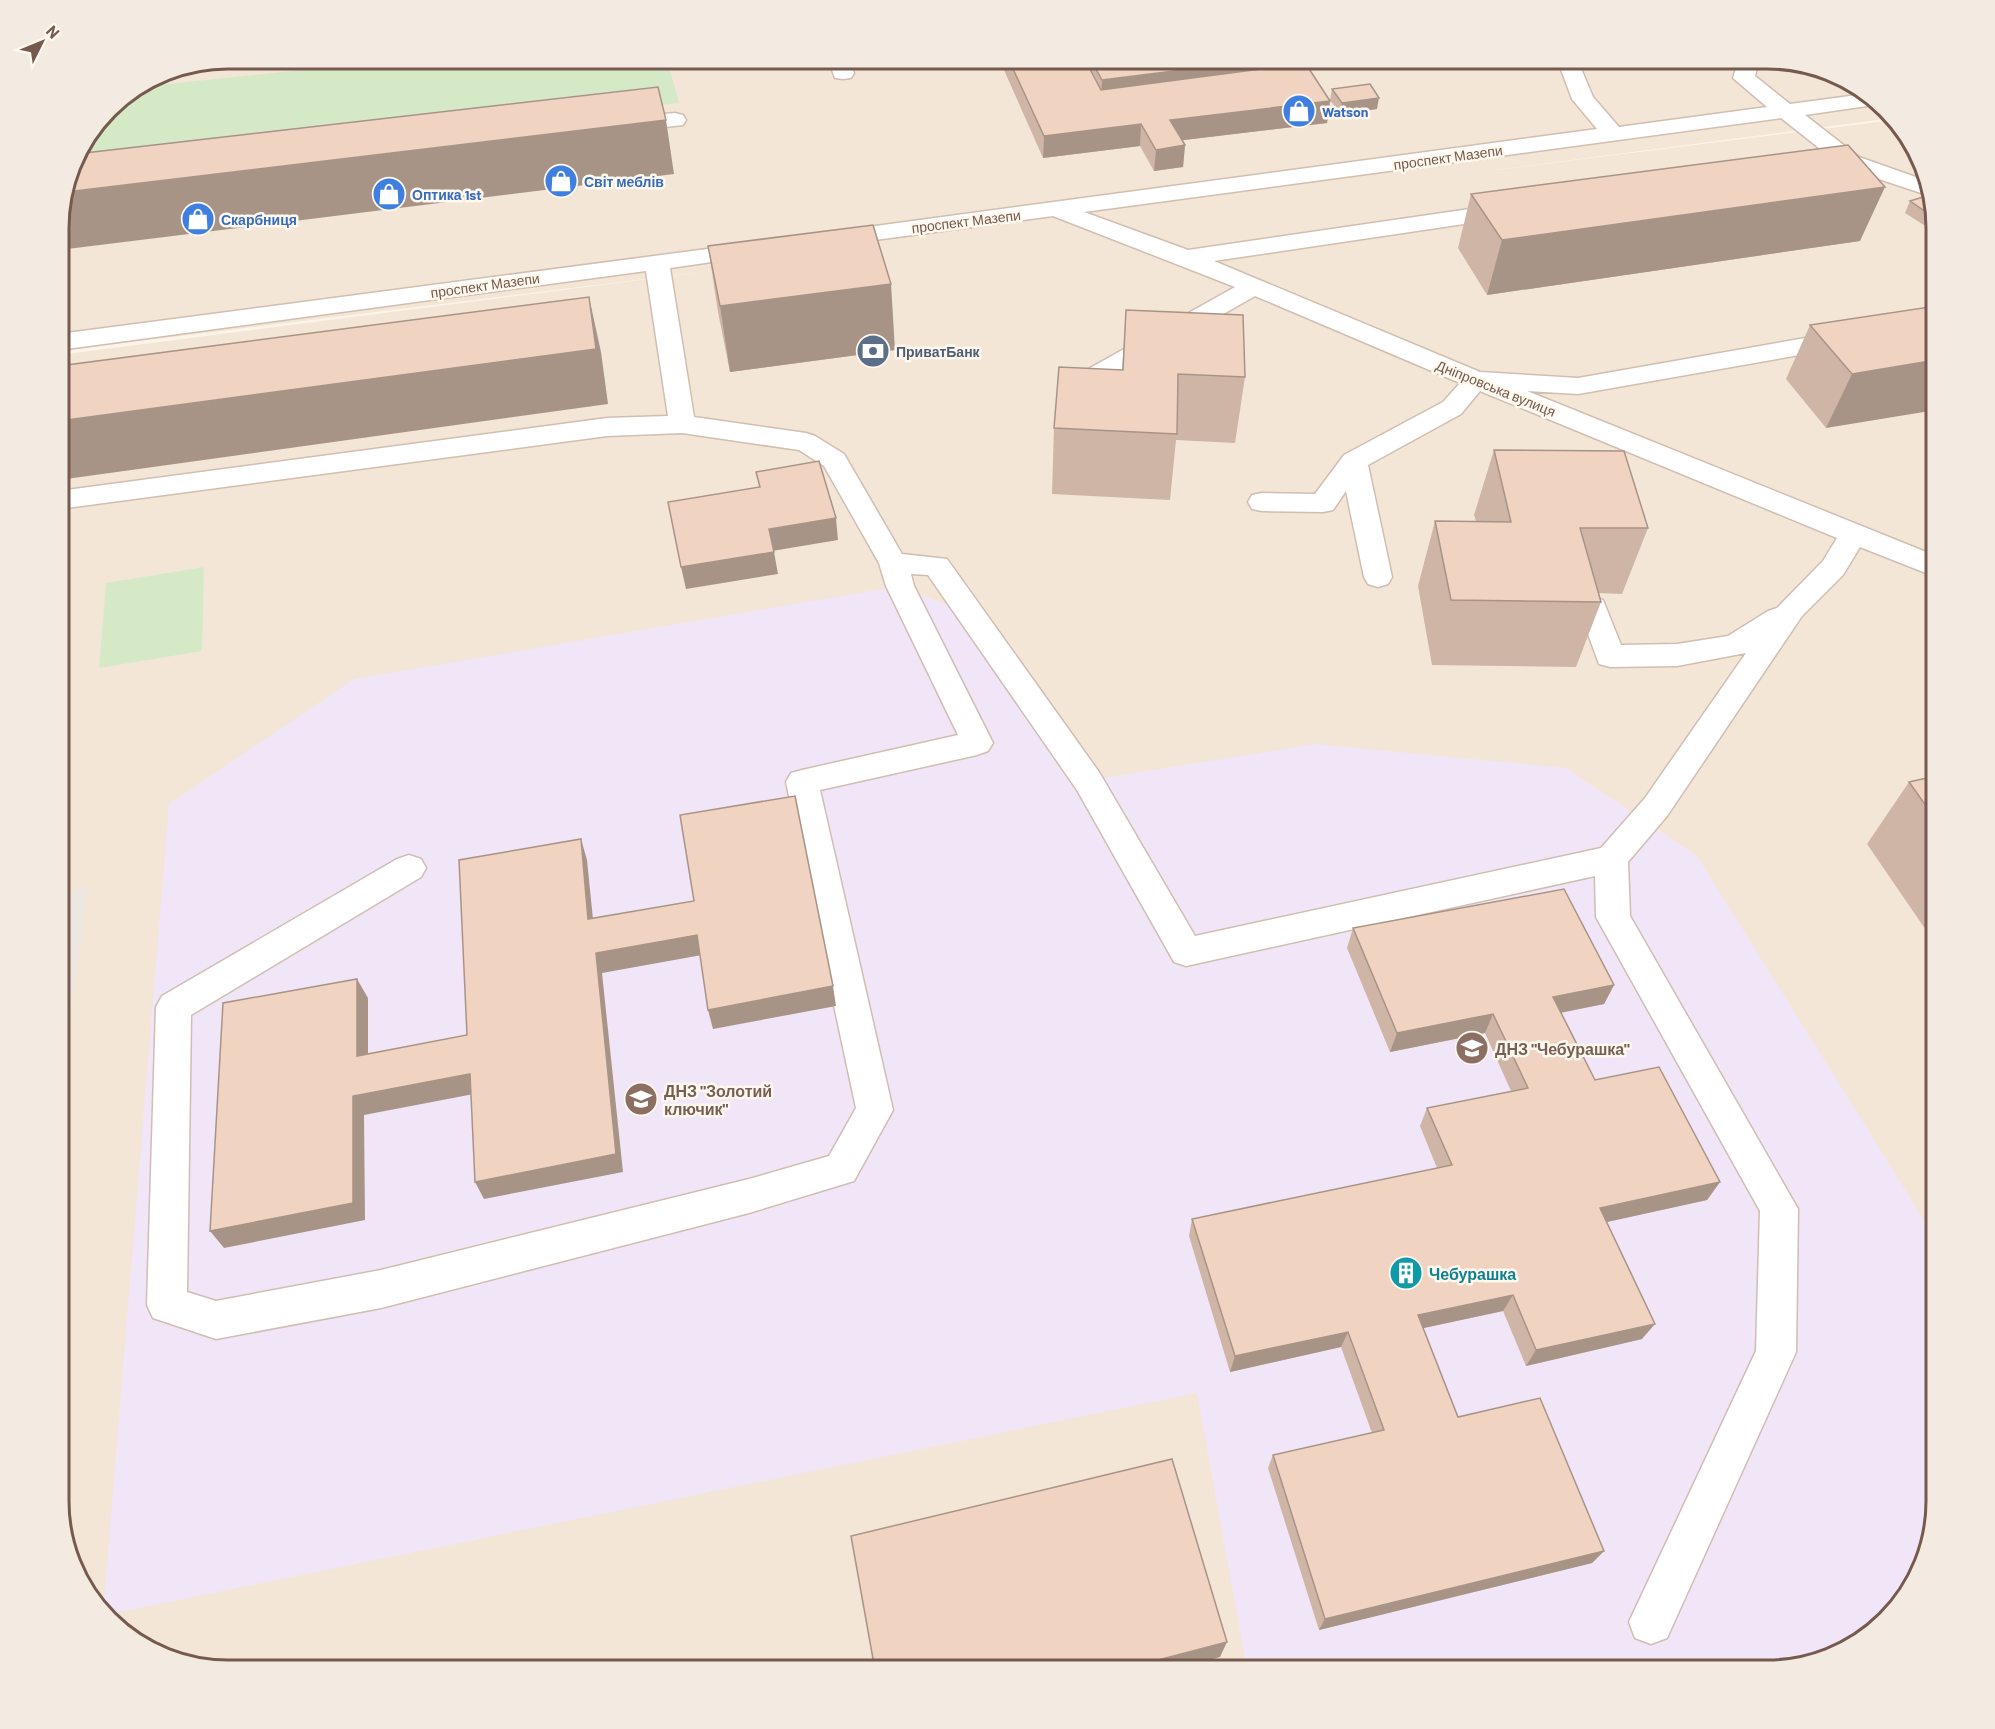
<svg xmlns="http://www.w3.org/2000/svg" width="1995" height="1729" font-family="Barlow,sans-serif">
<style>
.residential{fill:#f3e6d7}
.industrial{fill:#ede7e2}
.education{fill:#f1e5f8}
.green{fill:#d6e9c7}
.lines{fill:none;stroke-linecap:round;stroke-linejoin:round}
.minor-casing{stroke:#d0beb1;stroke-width:3}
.minor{fill:#fff;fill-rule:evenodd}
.wall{fill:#ceb5a6}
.shaded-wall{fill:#a89487}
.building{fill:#f0d3c1;stroke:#a89487;stroke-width:1.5}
.labels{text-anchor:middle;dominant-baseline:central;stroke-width:5;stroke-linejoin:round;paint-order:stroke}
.far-shop-label{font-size:14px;font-weight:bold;fill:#366cbe;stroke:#fef8ef;text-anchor:start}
.far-street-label{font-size:14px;fill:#755a4d;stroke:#fef8ef}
.far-service-label{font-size:14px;font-weight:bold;fill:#4e5e75;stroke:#fef8ef;text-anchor:start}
.education-label{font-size:16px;font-weight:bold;fill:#785e54;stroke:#fef8ef;text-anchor:start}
.culture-label{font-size:16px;font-weight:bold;fill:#0d838f;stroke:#fef8ef;text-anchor:start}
.rim{fill:none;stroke:#755a4d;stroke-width:3}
</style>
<rect width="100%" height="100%" fill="#fcf4e9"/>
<path class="residential" d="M228,59H1767L1831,71L1887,108L1893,118L1457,175L1894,120L1923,163L1936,228V1512L1923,1566L1887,1621L1832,1657L1767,1670H228L163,1657L108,1621L72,1566L59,1512V355L710,271L59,351V217L76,153L116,101L164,71Z"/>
<path class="industrial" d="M88,887L61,1076L59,1077V894Z"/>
<path class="education" d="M900,586L957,609L1073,783L1315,744L1566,768L1697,856L1936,1239V1512L1923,1566L1887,1621L1832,1657L1767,1670H1247L1197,1393L105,1615L103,1613L169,804L354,679Z"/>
<path class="green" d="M333,59H591L593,67L667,59L679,103L70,174L76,153L116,101L139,87L330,67Z
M204,567L202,651L99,668L106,583Z"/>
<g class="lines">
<g class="minor-casing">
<path id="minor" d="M828,59H848L854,73L851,78L843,79L835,78Z
M1557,59H1577L1593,97L1619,127L1767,107L1733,78L1739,59H1759L1755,76L1790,104L1865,94L1881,104L1805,115L1859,157L1927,181L1930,196L1843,167L1781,118L1084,212L1188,250L1511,203L1519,205L1523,210L1519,215L1511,217L1214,261L1480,372L1578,378L1845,331L1854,334L1858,339L1854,344L1845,347L1578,394L1527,391L1936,556V577L1860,547L1843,575L1802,616L1667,816L1628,862L1630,916L1798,1209L1796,1352L1667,1638L1651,1644L1635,1638L1629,1622L1756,1351L1760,1211L1596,917L1595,876L1186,966L1174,962L1077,790L928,575L911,574L914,586L993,743L988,751L977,755L820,790L893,1110L854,1181L749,1213L381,1308L216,1339L153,1318L147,1305L156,1007L162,996L397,859L409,855L421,859L426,868L421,877L191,1015L187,1292L216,1301L381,1270L749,1179L829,1156L856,1108L786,782L791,773L802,770L958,735L886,586L879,563L824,466L799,450L682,433L607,436L59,509V491L607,418L668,416L646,271L59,350V334L753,243L761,245L765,250L761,255L670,268L694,417L806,433L815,436L844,454L902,554L947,559L1099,772L1195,936L1601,848L1645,798L1746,653L1677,666L1610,667L1599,664L1578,607L1583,600L1593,597L1603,600L1621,645L1677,644L1728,636L1768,611L1777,608L1823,561L1837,538L1480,391L1461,414L1368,465L1392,577L1388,584L1378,587L1368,584L1364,577L1346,491L1333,510L1323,512L1262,511L1252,509L1248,502L1252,495L1262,493L1315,494L1344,455L1443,402L1460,383L1255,296L1096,387L1095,400L1091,406L1082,408L1073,406C1067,397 1068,386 1074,377L1235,287L1053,216L831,246L823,244L819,239L823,234L831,232L1597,129L1572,99Z
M675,113L683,115L686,120L683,125L620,132L612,130L609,125L612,120L620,118Z"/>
</g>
<use href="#minor" class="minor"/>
</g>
<path class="wall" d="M1000,58H1302L1330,101L1327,123L1182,140L1185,145L1183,167L1154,171L1140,146L1043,158L1000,61Z
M1402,58H1498L1409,68Z
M1332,89L1377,109L1340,114L1330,100Z
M1471,194L1860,241L1487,295L1458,248Z
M1926,196L1936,224L1927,227L1905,213L1910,201Z
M708,246L895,350L730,372L718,312Z
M1936,306L1826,428L1786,379L1810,325Z
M1126,310L1245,377L1235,443L1176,440L1170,500L1052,494L1054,428L1122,370Z
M1494,450L1648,528L1622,594L1599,593L1601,602L1576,667L1432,665L1418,586L1435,521H1476L1474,515Z
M1936,776V931L1928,933L1867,844L1909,782Z
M1353,928L1614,985L1604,1004L1561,1013L1595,1080L1720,1182L1707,1200L1606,1222L1642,1339L1526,1366L1503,1311L1423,1328L1458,1417L1604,1551L1592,1563L1319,1630L1268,1468L1273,1455L1372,1433L1341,1347L1230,1372L1189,1236L1192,1219L1437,1168L1420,1126L1427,1108L1511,1091L1485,1033L1390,1052L1347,948Z"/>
<path class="shaded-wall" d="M1270,59L1266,90L1100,112L1102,80Z
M1379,98L1377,109L1340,114L1342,103Z
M1330,101L1327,123L1168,142L1170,120Z
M666,120L674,174L59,250V217L66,192Z
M1141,124L1140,146L1043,158L1044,136Z
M1185,145L1183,167L1154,171L1156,150Z
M1885,187L1860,241L1487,295L1502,240Z
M1932,216H1934L1936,224L1927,227Z
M891,284L895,350L730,372L720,306Z
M589,297L601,352L608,404L59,480V421Z
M1936,360V410L1826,428L1852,374Z
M836,518L838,540L772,551L769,529Z
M774,552L778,574L686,589L681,567Z
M581,839L587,860L595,939L588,919Z
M1936,922V931L1928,933Z
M697,935L702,955L602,973L623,1172L484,1199L475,1182L596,953Z
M357,979L368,998V1075L357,1056Z
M1614,985L1604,1004L1543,1016L1553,997Z
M833,986L836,1006L713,1029L708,1010Z
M1493,1014L1485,1033L1390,1052L1397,1033Z
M470,1074L479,1093L364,1115L365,1220L224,1248L210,1231L353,1096Z
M1720,1182L1707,1200L1589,1226L1600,1208Z
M1513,1295L1503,1311L1410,1331L1418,1315Z
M1655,1324L1642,1339L1526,1366L1536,1350Z
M1348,1332L1341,1347L1230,1372L1235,1356Z
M1604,1551L1592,1563L1319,1630L1325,1619Z
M1227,1642L1220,1657L1168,1671H1116Z"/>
<path class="building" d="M1008,58H1084L1101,90L1268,68L1269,58H1302L1330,101L1170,120L1185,145L1156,150L1141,124L1044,136Z
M1090,58H1269L1270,59L1102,80Z
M1370,84L1379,98L1342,103L1332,89Z
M658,87L666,120L66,192L76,154Z
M1848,145L1885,187L1502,240L1471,194Z
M1926,196L1931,199L1934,216H1932L1910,201Z
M873,225L891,284L720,306L708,246Z
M589,297L596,349L59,421V366Z
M1936,306V360L1852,374L1810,325Z
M1126,310L1243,315L1245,377L1178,374L1177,434L1054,428L1059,367L1123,370Z
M1494,450L1624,451L1648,528H1580L1601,602L1451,600L1435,521L1511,522Z
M819,461L836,518L769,529L774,552L681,567L668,502L760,487L756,472Z
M1936,776V820L1909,782Z
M795,796L833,986L708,1010L697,935L596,953L616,1154L475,1182L470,1074L353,1096V1203L210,1231L223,1003L357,979V1056L467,1035L459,860L581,839L588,919L694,901L680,815Z
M1564,889L1614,985L1553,997L1595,1080L1659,1067L1720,1182L1600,1208L1655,1324L1536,1350L1513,1295L1418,1315L1458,1417L1540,1398L1604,1551L1325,1619L1273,1455L1384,1430L1348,1332L1235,1356L1192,1219L1452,1165L1427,1108L1528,1088L1493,1014L1397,1033L1353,928Z
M1172,1459L1227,1642L1116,1671L875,1670L851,1536Z"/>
<defs>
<g id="shop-disc" transform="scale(1.725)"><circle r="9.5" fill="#3f7fe0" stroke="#fef8ef"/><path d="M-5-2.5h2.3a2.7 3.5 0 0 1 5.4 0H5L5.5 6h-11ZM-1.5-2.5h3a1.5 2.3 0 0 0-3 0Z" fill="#fff"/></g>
<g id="bank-disc" transform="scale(1.725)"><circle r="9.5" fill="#5c6f8a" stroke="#fef8ef"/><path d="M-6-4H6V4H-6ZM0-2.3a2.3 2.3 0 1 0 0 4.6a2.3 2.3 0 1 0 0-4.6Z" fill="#fff"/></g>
<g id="school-disc" transform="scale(1.725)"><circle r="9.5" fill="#8d6e63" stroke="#fef8ef"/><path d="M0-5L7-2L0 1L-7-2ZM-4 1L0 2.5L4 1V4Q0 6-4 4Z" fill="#fff"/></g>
<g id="building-disc" transform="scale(1.725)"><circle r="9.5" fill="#0f9aa8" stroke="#fef8ef"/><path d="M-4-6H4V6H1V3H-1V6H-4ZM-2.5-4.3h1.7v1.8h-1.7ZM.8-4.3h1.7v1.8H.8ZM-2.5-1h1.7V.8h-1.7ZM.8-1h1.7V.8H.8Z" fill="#fff"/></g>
</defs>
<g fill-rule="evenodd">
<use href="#shop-disc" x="1299" y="111"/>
<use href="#shop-disc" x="561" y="181"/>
<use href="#shop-disc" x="389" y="194"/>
<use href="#shop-disc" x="198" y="219"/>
<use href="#bank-disc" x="873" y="351"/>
<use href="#school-disc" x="1472" y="1048"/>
<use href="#school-disc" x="641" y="1099"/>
<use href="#building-disc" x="1406" y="1273"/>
</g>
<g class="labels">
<g class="far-shop-label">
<text x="1322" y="111">Watson</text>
<text x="584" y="181">Світ меблів</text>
<text x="412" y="194">Оптика 1st</text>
<text x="221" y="219">Скарбниця</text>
</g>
<g class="far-street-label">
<text transform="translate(1448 157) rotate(-8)">проспект Мазепи</text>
<text transform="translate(966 221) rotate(-7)">проспект Мазепи</text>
<text transform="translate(485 285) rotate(-8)">проспект Мазепи</text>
<text transform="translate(1496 388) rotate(22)">Дніпровська вулиця</text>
</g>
<g class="far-service-label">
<text x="896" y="351">ПриватБанк</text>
</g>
<g class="education-label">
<text x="1495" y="1048">ДНЗ "Чебурашка"</text>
<text x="664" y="1090">ДНЗ "Золотий<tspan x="664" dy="18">ключик"</tspan></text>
</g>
<g class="culture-label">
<text x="1429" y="1273">Чебурашка</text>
</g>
</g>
<path d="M0 0H1995V1729H0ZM228 69H1767A159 159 0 0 1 1926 228V1501A159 159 0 0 1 1767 1660H228A159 159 0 0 1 69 1501V228A159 159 0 0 1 228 69Z" fill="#f3ebe2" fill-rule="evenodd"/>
<path class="rim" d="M228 69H1767A159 159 0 0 1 1926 228V1501A159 159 0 0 1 1767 1660H228A159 159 0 0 1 69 1501V228A159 159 0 0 1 228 69Z"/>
<g transform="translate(42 42) rotate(47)" stroke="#fef8ef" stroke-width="4.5" paint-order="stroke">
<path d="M0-4.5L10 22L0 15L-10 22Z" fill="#755a4d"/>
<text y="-9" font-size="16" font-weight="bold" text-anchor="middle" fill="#755a4d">N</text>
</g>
</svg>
